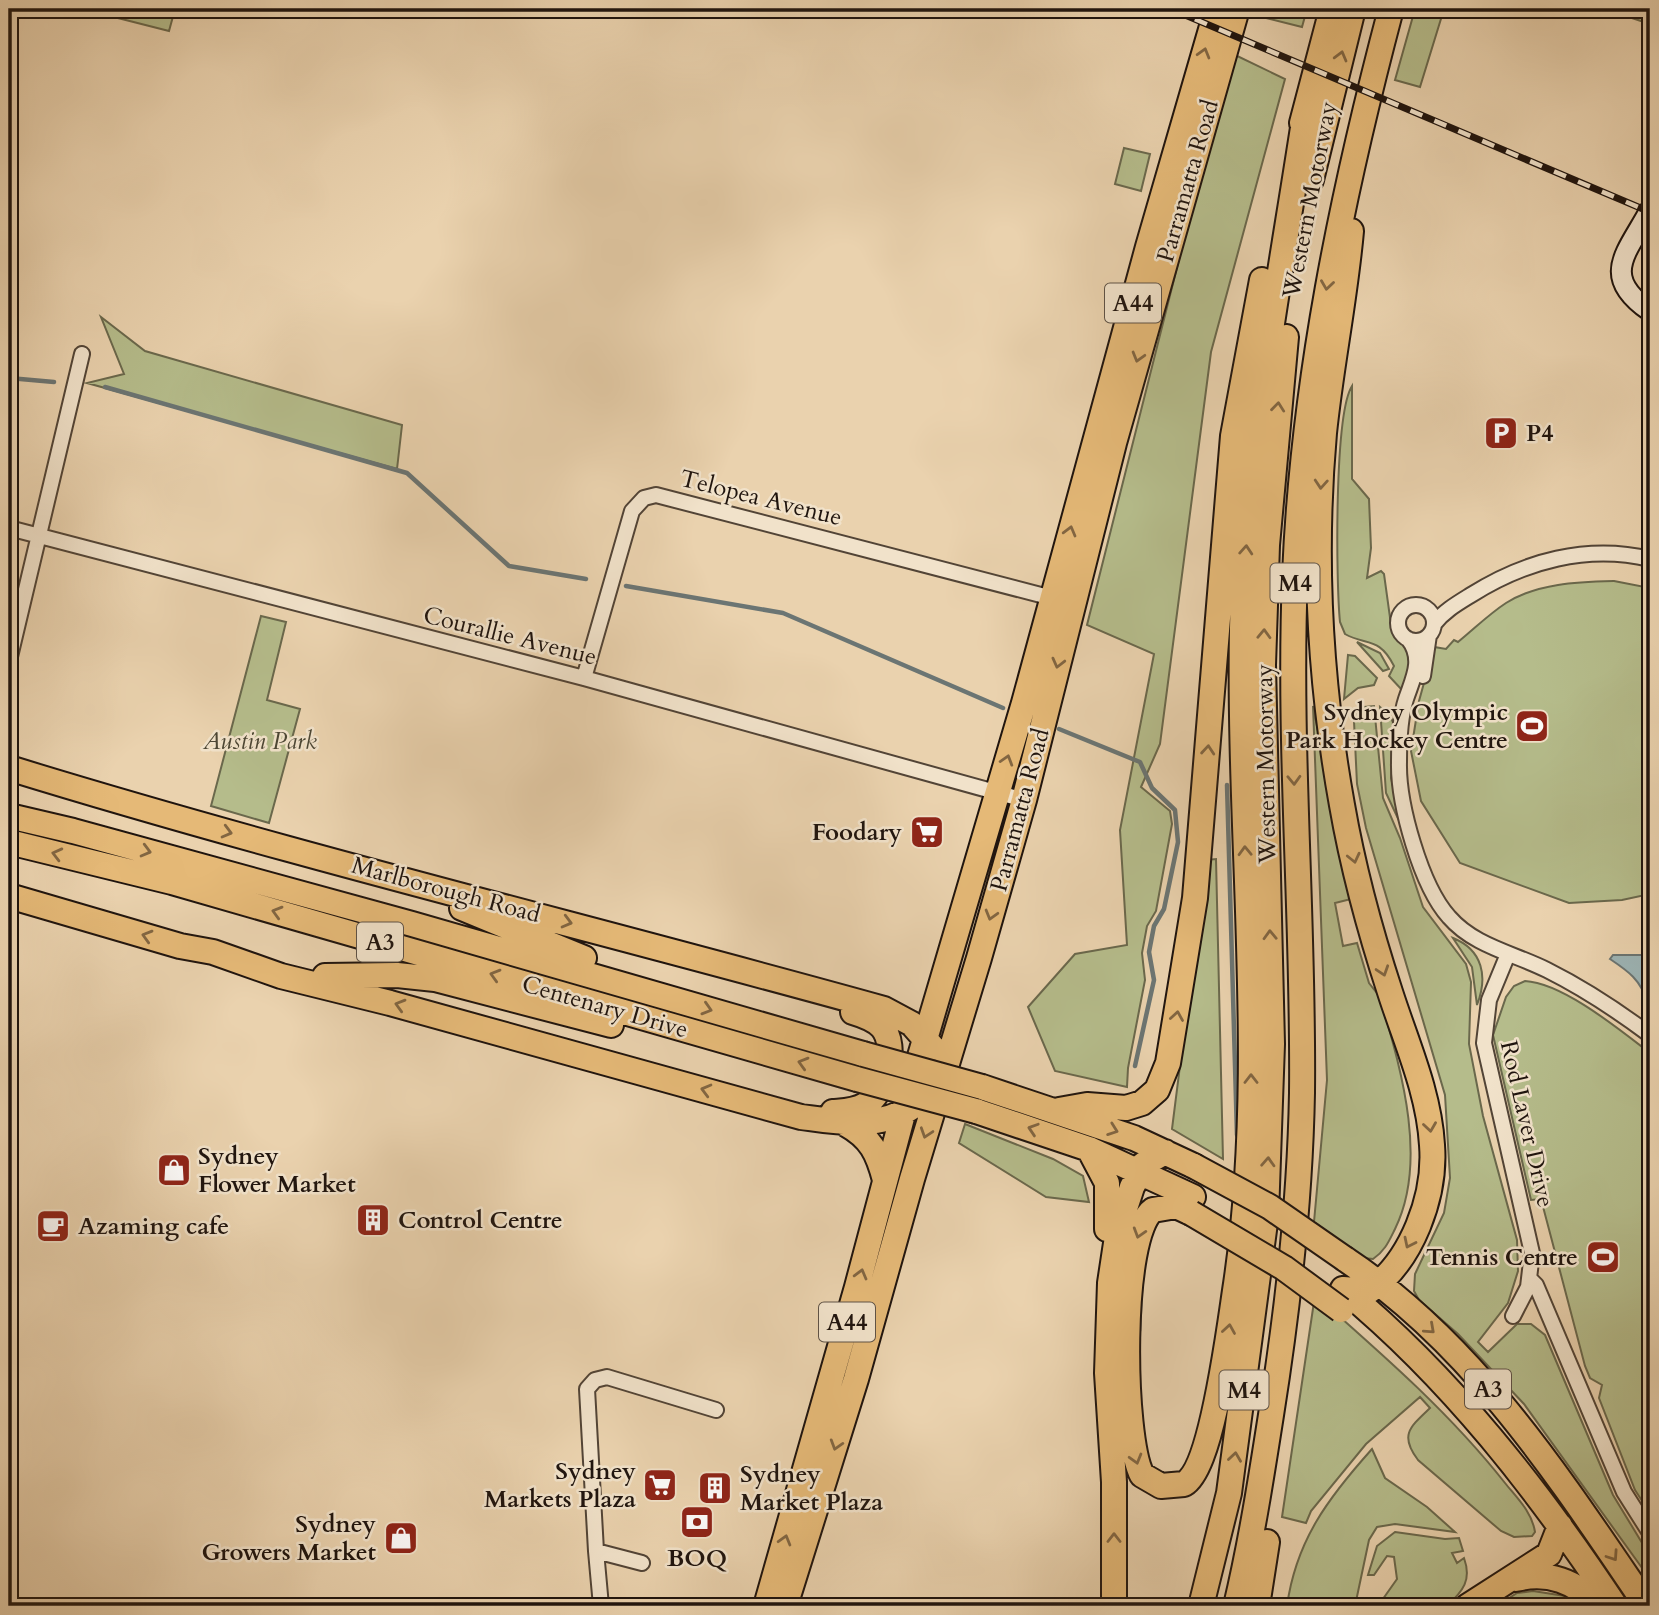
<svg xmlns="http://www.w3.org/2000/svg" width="1659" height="1615" font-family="Cardo,serif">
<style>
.green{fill:#b5bc8b;stroke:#6a684c;stroke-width:2}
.water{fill:#9db5b6;stroke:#6b7573;stroke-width:2}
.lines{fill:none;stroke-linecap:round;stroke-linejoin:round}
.stream{stroke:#6b7573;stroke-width:4.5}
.street-casing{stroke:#524436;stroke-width:18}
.secondary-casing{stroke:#1f140e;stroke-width:23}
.highway-casing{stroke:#1f140e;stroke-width:28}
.street{stroke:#f1e2ca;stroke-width:14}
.secondary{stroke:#f1e2ca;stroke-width:19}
.highway{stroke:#e5b977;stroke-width:24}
.rail-casing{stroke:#1f140e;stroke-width:7}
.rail{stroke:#f1e2ca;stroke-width:4.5;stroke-dasharray:13;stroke-linecap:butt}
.highway-bridge-casing{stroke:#1f140e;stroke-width:28;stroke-linecap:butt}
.highway-bridge{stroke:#e5b977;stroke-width:24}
.oneway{stroke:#826642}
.labels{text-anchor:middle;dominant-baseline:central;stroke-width:5;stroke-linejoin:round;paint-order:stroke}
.shield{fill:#f1e2ca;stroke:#5e5246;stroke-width:2}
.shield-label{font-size:23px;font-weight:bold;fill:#1f140e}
.street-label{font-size:24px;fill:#1f140e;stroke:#f1e2ca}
.poi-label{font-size:24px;font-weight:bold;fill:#1f140e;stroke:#f1e2ca;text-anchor:start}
.park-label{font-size:24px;font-style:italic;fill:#4c4634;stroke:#f1e2ca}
</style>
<rect width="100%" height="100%" fill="#ead2ae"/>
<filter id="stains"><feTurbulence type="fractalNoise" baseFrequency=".00286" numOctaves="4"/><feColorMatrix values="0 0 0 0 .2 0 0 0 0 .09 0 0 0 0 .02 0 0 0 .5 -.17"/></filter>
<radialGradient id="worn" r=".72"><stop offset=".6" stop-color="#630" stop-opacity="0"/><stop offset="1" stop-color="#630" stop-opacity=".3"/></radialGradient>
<path class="green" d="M108,9H175L169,31L106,15Z
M1256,9H1307L1302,27L1254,15Z
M1415,9H1444L1420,87L1395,80Z
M1605,9H1650V24Z
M1231,53L1285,79L1211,352L1160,744L1141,787L1170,811L1172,824L1156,911L1147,926L1142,953L1145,980L1128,1068L1127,1087L1055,1071L1028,1007L1075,954L1127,945L1120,830L1154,654L1087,625Z
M1124,148L1150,154L1141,191L1115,184Z
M101,317L145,351L402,425L397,469L87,383L124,374Z
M1352,386V479L1369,499L1371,548L1367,578L1381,571L1384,574L1392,632C1396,641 1403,642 1408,648C1416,659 1408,676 1406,688L1402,690L1389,676L1394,666C1379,636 1366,646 1345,634L1340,622C1336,583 1334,414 1352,386Z
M1614,581L1650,588V894L1622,900L1569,903L1460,863L1421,801L1411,751L1419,701L1434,647L1446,649L1454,640L1458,642C1474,629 1489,614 1506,603C1538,583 1577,582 1614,581Z
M261,616L286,622L267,700L300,709L269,823L211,806Z
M1357,642L1380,653L1389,669L1383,671Z
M1348,655L1355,656L1377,678L1374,685L1358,688L1344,699Z
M1313,706L1351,899L1335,903L1343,946L1357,943L1369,983L1380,997C1400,1067 1429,1160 1395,1229C1389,1241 1385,1251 1373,1259L1364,1258L1314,1222L1327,1080Z
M1374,706L1383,798L1400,838L1423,907L1466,964L1471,982L1469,1044L1483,1116L1517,1240L1518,1271L1508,1303L1478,1342L1488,1352L1517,1324H1531L1545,1335L1613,1495L1650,1556V1579L1524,1404L1458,1334L1419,1300L1414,1291L1415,1274L1444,1213L1450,1178L1445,1095L1366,828L1357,784L1354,721L1356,713L1364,707Z
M1380,707L1390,715L1395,728L1391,778L1402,827L1386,793Z
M1216,859L1223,1159L1172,1129L1206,860Z
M1453,938C1483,950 1488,977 1477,1005L1472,967Z
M1525,981C1563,983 1620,1030 1650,1053V1513L1635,1490L1599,1398L1602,1385L1590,1378L1585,1366L1541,1199L1531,1200L1493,1035L1506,997L1514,986Z
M965,1124L1053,1159L1083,1176L1089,1202L1046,1197L959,1143Z
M1315,1295C1382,1354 1449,1412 1505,1483C1517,1498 1532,1512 1535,1532L1532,1536L1514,1537L1501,1531L1418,1460C1399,1435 1410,1427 1430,1408L1420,1397L1366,1444L1311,1511L1306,1523L1282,1517Z
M1372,1449L1385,1478L1427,1507L1455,1532L1395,1524L1377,1527L1369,1540L1355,1606H1287C1296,1540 1329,1497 1372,1449Z
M1395,1532L1445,1539L1459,1538L1463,1551L1452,1553L1457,1563L1464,1558C1472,1580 1463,1591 1447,1606H1378L1397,1579L1394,1557L1387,1556L1374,1575H1368L1377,1546Z
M1533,1591L1565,1596L1579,1606H1555L1545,1599L1531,1606H1497L1517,1593Z"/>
<path class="water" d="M1613,955H1650V1020L1642,1013L1647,1002C1641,980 1628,971 1610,959Z"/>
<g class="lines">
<path class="stream" d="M9,378L54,382
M105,387L407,473L509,566L586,579
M626,586L783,613L1003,708
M1059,729L1140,762L1152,788L1175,810L1178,842L1164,909L1154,926L1149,952L1154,980L1135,1066
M1227,785L1237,1135
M1139,1331L1141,1288"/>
<g class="street-casing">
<path id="street" d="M9,528L584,678L1024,800
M1398 623a18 18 0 1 1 36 0a18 18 0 1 1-36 0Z
M1434,624C1444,611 1458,603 1471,595C1525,561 1587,544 1650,559
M1408,639C1424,659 1413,678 1406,699C1400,717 1399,743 1399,762C1398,804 1421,886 1449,917C1474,946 1513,953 1547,970C1583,988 1618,1011 1650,1035
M9,661L82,354
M1423,676L1429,635
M584,678L632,511L644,498L656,495L1060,600
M1508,954L1489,1000L1484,1043L1532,1253L1528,1287L1513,1316
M1530,1279L1536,1285L1624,1492L1650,1533
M596,1551L601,1606
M642,1563L596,1551L587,1389L595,1380L607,1377L716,1410"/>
</g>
<g class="secondary-casing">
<path id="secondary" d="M1650,210C1627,253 1599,276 1650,311"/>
</g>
<g class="highway-casing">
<path id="highway" d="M1302,123L1332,9
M1311,180L1353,9
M9,768C298,857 593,928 884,1009L912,1024L933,1048
M9,816L73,831L412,924L863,1054
M9,842L172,882L857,1079
M9,896L180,946L213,952L281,976L390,1003L801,1117C838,1122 878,1130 912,1107
M462,908L584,958
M325,976L397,975L435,979L611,1025
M982,1087L1134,1138L1194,1166
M1059,1110L1087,1105L1126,1108L1142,1103L1157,1090L1168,1063L1195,898L1233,436L1262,280
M976,1111L1089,1149L1193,1197
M833,1112C844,1111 855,1111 865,1105C885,1093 899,1046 882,1027C875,1019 863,1015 853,1012
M846,1124C871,1138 878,1153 885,1180
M1089,1149L1107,1183V1229
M1191,1213L1176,1206L1153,1210C1119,1234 1122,1439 1142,1475L1161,1486L1184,1484C1213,1467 1230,1322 1236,1284C1268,1067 1238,847 1242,628C1245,453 1280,281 1306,108
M1345,1259C1475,1345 1561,1480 1647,1606
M1343,1289L1369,1291C1412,1261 1436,1196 1432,1145C1429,1092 1406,1042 1390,992C1370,931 1353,868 1342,805C1320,683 1313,557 1324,433C1331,365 1345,299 1351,231
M1343,1289C1451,1378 1538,1490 1615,1606
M1516,1579C1547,1571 1577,1581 1597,1606
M766,1606L857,1287L903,1114L1024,703L1148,247L1217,9
M785,1606L856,1379L912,1179L979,958L1024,800L1114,443L1237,9
M1114,1606V1482L1107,1373L1110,1283L1118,1230L1132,1187L1144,1164L1165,1152
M1201,1606L1229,1493L1266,1215L1272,1044L1263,665L1267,545L1286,337
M1236,1606C1251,1543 1261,1479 1271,1415C1288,1308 1300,1201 1302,1093C1304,920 1288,748 1295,575C1303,382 1342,194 1391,9
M1257,1606L1267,1542
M1468,1606L1549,1554L1560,1526"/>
</g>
<use href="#street" class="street"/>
<use href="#secondary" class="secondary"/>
<use href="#highway" class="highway"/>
<g class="rail-casing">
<path id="rail" d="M1171,9L1650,212"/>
</g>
<use href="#rail" class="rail"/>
<g class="highway-bridge-casing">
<path id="highway-bridge" d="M863,1054L982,1087
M857,1079L976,1111
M1194,1166L1270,1207L1345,1259
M1191,1213L1284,1268L1341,1310"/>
</g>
<use href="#highway-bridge" class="highway-bridge"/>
</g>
<defs><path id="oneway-chevron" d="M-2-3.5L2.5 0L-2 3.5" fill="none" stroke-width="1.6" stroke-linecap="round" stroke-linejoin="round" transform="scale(1.75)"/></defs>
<g class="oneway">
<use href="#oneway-chevron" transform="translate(1204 53) rotate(-74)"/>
<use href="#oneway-chevron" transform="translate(1341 56) rotate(-75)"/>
<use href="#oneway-chevron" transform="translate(1327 285) rotate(98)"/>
<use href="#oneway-chevron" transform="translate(1138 357) rotate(106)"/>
<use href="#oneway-chevron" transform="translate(1278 407) rotate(-84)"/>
<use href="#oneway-chevron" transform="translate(1321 484) rotate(94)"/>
<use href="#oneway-chevron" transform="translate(1070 531) rotate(-75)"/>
<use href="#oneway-chevron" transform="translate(1246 550) rotate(-86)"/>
<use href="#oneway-chevron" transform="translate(1264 634) rotate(-88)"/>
<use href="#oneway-chevron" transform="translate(1058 663) rotate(104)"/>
<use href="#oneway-chevron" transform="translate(1208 750) rotate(-85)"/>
<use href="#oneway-chevron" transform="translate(1007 760) rotate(-73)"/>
<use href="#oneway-chevron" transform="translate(1294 780) rotate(88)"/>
<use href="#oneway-chevron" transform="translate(227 832) rotate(15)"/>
<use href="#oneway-chevron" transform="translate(146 851) rotate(15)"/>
<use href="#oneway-chevron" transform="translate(1245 851) rotate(-92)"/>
<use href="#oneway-chevron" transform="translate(57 854) rotate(-166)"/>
<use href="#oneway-chevron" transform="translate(1354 858) rotate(77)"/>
<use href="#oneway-chevron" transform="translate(277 912) rotate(-164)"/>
<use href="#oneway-chevron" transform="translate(991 915) rotate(106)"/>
<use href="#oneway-chevron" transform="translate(567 922) rotate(15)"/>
<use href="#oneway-chevron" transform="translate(1270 935) rotate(-92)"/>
<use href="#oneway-chevron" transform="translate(147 936) rotate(-164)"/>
<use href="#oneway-chevron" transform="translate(1383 971) rotate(72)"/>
<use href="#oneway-chevron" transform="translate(495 975) rotate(-164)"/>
<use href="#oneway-chevron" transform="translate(400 1005) rotate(-164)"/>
<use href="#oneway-chevron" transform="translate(707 1009) rotate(17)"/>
<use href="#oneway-chevron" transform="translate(1177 1016) rotate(-81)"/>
<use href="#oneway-chevron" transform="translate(803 1063) rotate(-164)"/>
<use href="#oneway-chevron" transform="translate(1251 1079) rotate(-90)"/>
<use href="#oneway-chevron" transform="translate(706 1090) rotate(-165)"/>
<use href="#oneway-chevron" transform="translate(1430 1127) rotate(82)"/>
<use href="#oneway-chevron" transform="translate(1033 1129) rotate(-162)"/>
<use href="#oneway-chevron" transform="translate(1113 1130) rotate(20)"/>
<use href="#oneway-chevron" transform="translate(926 1133) rotate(108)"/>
<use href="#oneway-chevron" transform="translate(1268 1162) rotate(-87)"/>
<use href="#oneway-chevron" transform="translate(1139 1233) rotate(107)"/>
<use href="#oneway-chevron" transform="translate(1409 1243) rotate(116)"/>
<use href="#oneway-chevron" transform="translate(861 1274) rotate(-75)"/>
<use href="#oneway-chevron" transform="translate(1229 1329) rotate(-81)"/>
<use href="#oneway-chevron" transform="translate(1430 1329) rotate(42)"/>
<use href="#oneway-chevron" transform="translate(836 1445) rotate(107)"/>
<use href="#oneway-chevron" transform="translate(1235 1457) rotate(-82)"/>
<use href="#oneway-chevron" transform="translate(1136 1459) rotate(74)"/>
<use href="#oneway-chevron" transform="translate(1114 1538) rotate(-90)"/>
<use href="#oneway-chevron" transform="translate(785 1540) rotate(-74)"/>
<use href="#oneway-chevron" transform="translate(1613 1556) rotate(56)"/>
</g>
<defs>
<g id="parking-square" transform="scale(1.75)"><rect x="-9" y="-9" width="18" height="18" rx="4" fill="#8f2418" stroke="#f1e2ca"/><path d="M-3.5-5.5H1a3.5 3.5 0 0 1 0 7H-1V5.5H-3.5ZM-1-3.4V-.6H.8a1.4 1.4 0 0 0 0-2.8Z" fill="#fff"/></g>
<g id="stadium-square" transform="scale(1.75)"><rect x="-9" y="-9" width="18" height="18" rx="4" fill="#8f2418" stroke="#f1e2ca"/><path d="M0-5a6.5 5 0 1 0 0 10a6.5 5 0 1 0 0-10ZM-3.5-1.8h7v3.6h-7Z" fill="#fff"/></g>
<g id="supermarket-square" transform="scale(1.75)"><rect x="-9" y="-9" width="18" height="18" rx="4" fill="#8f2418" stroke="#f1e2ca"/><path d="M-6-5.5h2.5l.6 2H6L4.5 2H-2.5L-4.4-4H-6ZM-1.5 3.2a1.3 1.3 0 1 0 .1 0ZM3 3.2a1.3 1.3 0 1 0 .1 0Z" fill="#fff"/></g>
<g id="shop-square" transform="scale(1.75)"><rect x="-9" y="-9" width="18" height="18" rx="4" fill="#8f2418" stroke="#f1e2ca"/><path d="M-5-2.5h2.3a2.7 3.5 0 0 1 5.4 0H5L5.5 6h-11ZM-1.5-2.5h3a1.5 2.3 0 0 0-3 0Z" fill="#fff"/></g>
<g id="building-square" transform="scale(1.75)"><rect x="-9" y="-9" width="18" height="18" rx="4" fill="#8f2418" stroke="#f1e2ca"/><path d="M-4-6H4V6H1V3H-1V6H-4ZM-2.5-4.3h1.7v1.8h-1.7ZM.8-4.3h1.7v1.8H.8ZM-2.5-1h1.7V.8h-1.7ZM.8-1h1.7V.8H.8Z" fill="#fff"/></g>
<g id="cafe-square" transform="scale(1.75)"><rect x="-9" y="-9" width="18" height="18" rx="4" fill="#8f2418" stroke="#f1e2ca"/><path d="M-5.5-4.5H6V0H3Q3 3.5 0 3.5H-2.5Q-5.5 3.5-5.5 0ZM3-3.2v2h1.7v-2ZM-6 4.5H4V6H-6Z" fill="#fff"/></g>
<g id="bank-square" transform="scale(1.75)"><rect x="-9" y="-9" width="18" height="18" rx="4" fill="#8f2418" stroke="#f1e2ca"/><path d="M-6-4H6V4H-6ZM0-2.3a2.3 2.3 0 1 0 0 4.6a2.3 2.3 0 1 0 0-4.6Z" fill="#fff"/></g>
</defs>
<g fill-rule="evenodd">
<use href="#parking-square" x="1501" y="433"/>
<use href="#stadium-square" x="1532" y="726"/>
<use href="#supermarket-square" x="927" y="832"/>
<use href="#shop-square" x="174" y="1170"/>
<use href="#building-square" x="373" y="1220"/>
<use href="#cafe-square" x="53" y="1226"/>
<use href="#stadium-square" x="1603" y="1257"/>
<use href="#supermarket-square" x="660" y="1485"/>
<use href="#building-square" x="715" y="1488"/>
<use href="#bank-square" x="697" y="1522"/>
<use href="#shop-square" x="401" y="1538"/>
</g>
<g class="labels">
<g class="shield">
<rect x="1105" y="283.5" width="56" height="39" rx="5"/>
<rect x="1270.5" y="563.5" width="49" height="39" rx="5"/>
<rect x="357" y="922.5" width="46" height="39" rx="5"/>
<rect x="819" y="1302.5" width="56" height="39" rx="5"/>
<rect x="1465" y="1369.5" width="46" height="39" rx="5"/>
<rect x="1219.5" y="1370.5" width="49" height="39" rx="5"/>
</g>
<g class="shield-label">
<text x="1133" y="303">A44</text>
<text x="1295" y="583">M4</text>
<text x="380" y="942">A3</text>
<text x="847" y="1322">A44</text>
<text x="1488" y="1389">A3</text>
<text x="1244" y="1390">M4</text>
</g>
<g class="street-label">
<text transform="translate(1188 181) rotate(-74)">Parramatta Road</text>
<text transform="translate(1310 200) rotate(-79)">Western Motorway</text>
<text transform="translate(761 498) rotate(14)">Telopea Avenue</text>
<text transform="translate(510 636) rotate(14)">Courallie Avenue</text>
<text transform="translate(1266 764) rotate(-91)">Western Motorway</text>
<text transform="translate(1020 810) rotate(-75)">Parramatta Road</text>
<text transform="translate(446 890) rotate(15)">Marlborough Road</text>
<text transform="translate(605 1007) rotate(16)">Centenary Drive</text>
<text transform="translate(1527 1124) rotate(77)">Rod Laver Drive</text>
</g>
<g class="poi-label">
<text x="1526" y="433">P4</text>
<text x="1508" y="712" text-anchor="end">Sydney Olympic<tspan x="1508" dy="28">Park Hockey Centre</tspan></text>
<text x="902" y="832" text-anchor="end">Foodary</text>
<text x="198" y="1156">Sydney<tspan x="198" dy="28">Flower Market</tspan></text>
<text x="398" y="1220">Control Centre</text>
<text x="78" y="1226">Azaming cafe</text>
<text x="1578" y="1257" text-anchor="end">Tennis Centre</text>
<text x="636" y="1471" text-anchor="end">Sydney<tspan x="636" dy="28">Markets Plaza</tspan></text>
<text x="740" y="1474">Sydney<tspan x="740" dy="28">Market Plaza</tspan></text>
<text x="376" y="1524" text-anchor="end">Sydney<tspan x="376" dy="28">Growers Market</tspan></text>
<text x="697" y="1558" text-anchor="middle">BOQ</text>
</g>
<g class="park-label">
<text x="260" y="741">Austin Park</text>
</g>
</g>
<rect width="1659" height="1615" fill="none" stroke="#ead2ae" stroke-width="35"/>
<rect x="10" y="10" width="1638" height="1594" fill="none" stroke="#1f140e" stroke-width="3.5"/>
<rect x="18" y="18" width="1624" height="1580" fill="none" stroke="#1f140e" stroke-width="2"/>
<rect width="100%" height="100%" filter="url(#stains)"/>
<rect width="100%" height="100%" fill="url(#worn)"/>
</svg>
